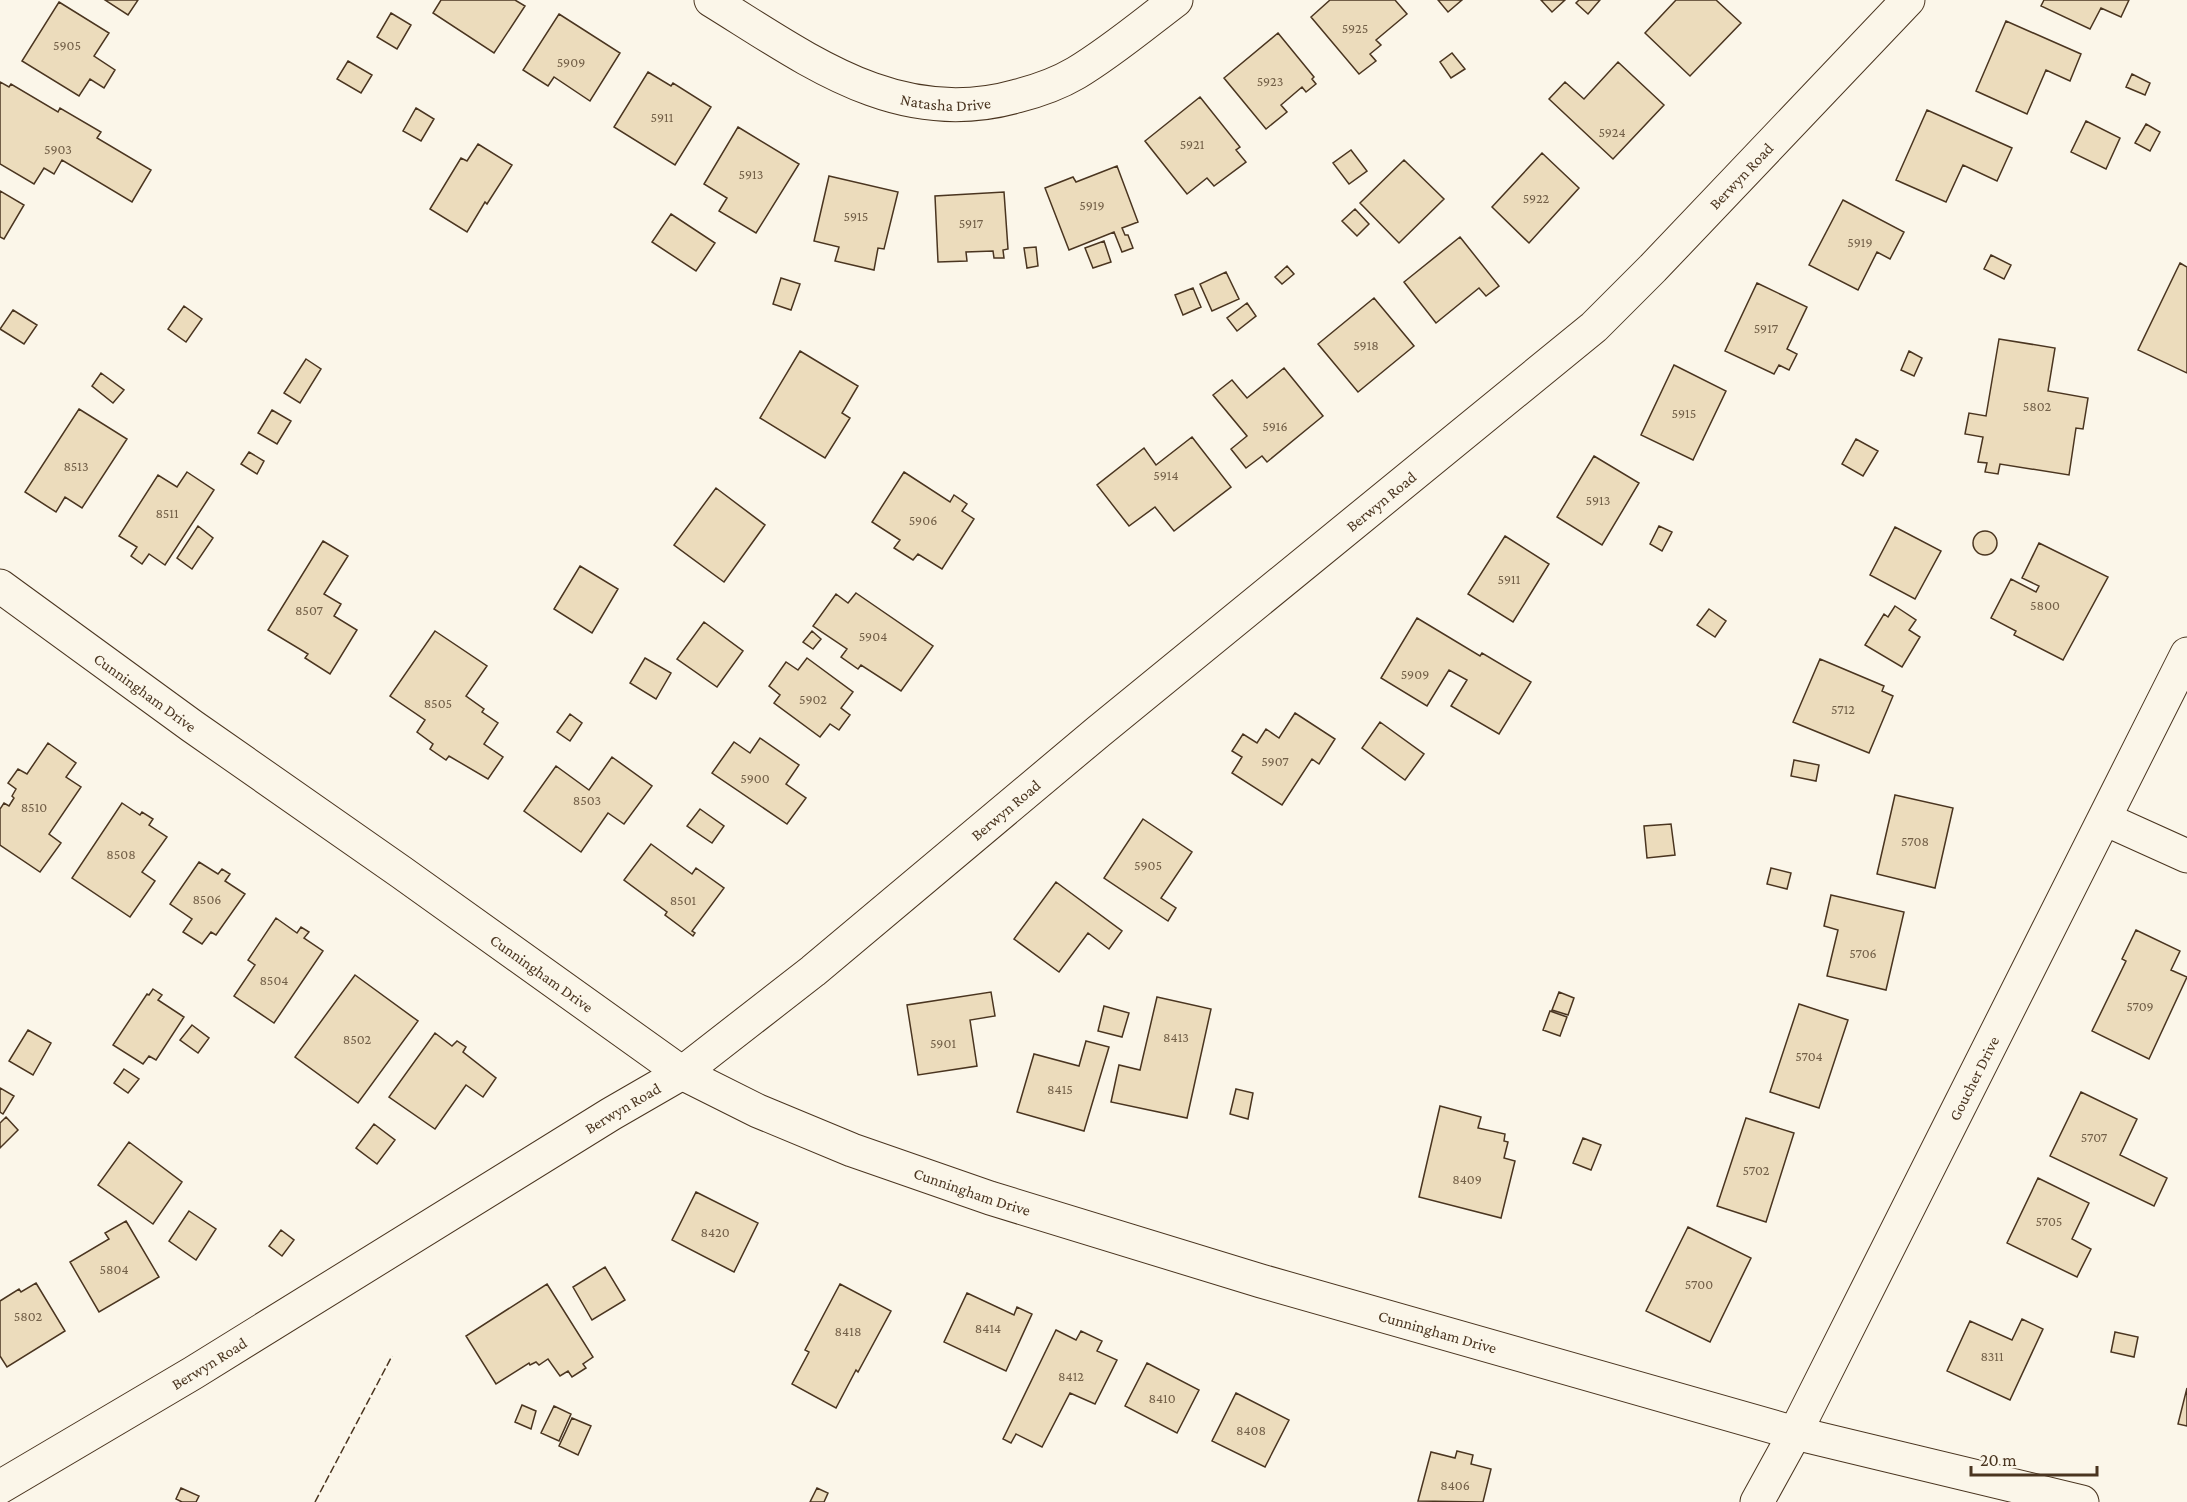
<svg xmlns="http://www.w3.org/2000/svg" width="2187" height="1502" font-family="'Crimson Pro',serif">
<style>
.building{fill:#ecdcbc;stroke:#4a3520;stroke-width:1.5}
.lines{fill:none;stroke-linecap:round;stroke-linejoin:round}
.minor-casing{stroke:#4a3520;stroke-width:35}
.minor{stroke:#fbf6e9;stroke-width:33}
.fence{stroke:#4a3520;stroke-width:1.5;stroke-dasharray:8 3;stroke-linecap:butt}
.labels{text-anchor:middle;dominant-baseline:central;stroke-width:4.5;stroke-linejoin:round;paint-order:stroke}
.number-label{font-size:14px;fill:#725f47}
.street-label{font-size:16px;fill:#4a3520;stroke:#fbf6e9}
</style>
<rect width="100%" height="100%" fill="#fbf6e9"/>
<path class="building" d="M105,0H138L128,15Z
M441,0H515L525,6L494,53L433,13Z
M1330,0H1395L1407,14L1376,40L1381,45L1370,54L1376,61L1359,74L1311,17Z
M1438,0H1462L1448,12Z
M1541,0H1565L1552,12Z
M1579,0H1600L1588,14L1576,3Z
M1676,0H1716L1741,23L1690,76L1645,33Z
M2044,0H2129L2121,17L2101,8L2090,29L2041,6Z
M59,2L109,33L94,56L115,70L104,88L90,79L79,96L22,61Z
M391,13L411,25L397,49L377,37Z
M559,14L620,53L590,101L554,77L548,86L523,70Z
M2006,21L2081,54L2070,81L2046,70L2027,114L1976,91Z
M1278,33L1314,77L1312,79L1316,84L1306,92L1302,87L1281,105L1287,112L1266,129L1224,78Z
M1452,53L1465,69L1451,78L1440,62Z
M348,61L372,75L361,93L337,79Z
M1618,62L1664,105L1613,159L1549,99L1565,82L1584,99Z
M648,72L671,86L673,83L711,107L675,165L614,127Z
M2132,74L2150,83L2145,95L2126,87Z
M0,82L9,87L11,84L58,112L60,108L101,132L97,138L151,170L132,202L62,160L54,174L44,168L34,184L0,164Z
M1200,97L1240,147L1236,150L1246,162L1214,186L1207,178L1187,194L1145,141Z
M416,108L434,119L421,141L403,131Z
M1927,110L2012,148L1997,181L1963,165L1946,202L1896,180Z
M2086,121L2120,138L2106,169L2071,152Z
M2146,124L2160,132L2150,151L2135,143Z
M738,127L799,164L756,233L719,211L727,198L704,184Z
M478,144L512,165L487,204L485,202L467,232L430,209L461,158L467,161Z
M1351,150L1367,171L1349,184L1333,163Z
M1542,153L1579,188L1529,243L1492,207Z
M1404,160L1444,199L1399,243L1360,203Z
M1117,166L1138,222L1122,228L1125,235H1128L1133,248L1122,252L1114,232L1069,250L1045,188L1073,177L1076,182Z
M829,176L898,192L884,249L878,248L874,270L835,261L839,247L814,241Z
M0,191L24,205L4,239L0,237Z
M1004,192L1008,249L1003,250L1004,258H994L993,251L966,252L967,261L938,262L935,196Z
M1843,200L1904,232L1890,259L1877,252L1858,290L1809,265Z
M1355,209L1369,224L1357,236L1342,221Z
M671,214L715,243L696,271L652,242Z
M1460,237L1499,286L1486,296L1479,288L1436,323L1404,282Z
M1104,241L1111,262L1093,268L1085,248Z
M1036,247L1038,266L1027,268L1024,248Z
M1991,255L2011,265L2004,279L1984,269Z
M2180,263L2187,267V373L2138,350Z
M1287,266L1294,274L1282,284L1275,277Z
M1226,272L1239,299L1212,311L1200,284Z
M781,278L800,284L791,310L773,304Z
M1757,283L1807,307L1787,349L1797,354L1789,370L1779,365L1774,374L1725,351Z
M1193,288L1201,307L1183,315L1175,295Z
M1374,298L1414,346L1358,392L1318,344Z
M1247,303L1256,316L1237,331L1227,318Z
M184,306L202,319L186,342L168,329Z
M13,310L37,325L24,344L0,329Z
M1999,339L2055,348L2048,391L2088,398L2083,429L2076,428L2069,475L2000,464L1998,474L1985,472L1987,463L1978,462L1983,437L1965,434L1969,413L1986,416Z
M800,351L858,386L842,413L850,418L825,458L760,418Z
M1909,351L1922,358L1914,376L1901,370Z
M306,359L321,369L300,403L284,393Z
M1674,365L1726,391L1693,460L1641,435Z
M1284,368L1323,416L1267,462L1262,456L1246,468L1231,449L1247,436L1213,395L1232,380L1247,398Z
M101,373L124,390L113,403L92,386Z
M79,409L127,439L82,508L65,497L56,512L25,492Z
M272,410L291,421L277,444L258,433Z
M1192,437L1231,487L1174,531L1155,507L1129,526L1097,485L1144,448L1156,465Z
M1856,439L1878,451L1863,476L1842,464Z
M249,452L264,461L257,474L241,464Z
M1594,456L1639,483L1602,545L1557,517Z
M187,472L214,490L165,565L149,554L142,564L131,556L137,547L119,536L158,475L177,487Z
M904,472L950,502L954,495L967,504L962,511L974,519L942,569L918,554L913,560L894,548L900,540L872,522Z
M716,488L765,525L724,582L674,545Z
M198,526L213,538L192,569L177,558Z
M1659,526L1672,532L1662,551L1650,544Z
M1895,527L1941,551L1915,599L1870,575Z
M1973 543a12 12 0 1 1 24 0a12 12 0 1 1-24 0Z
M1505,536L1549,564L1513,622L1468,594Z
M323,541L348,556L324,594L341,604L334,616L357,630L330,674L305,658L308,654L268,630Z
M2039,543L2108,577L2063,660L2014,635L2016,631L1991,618L2011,579L2036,592L2039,586L2022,578Z
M580,566L618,589L592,633L554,609Z
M856,593L933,646L901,691L861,665L858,669L841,657L847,649L813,626L836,594L848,603Z
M1895,606L1916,620L1909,630L1920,637L1902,667L1865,645L1884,614L1888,617Z
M1709,609L1726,621L1715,637L1697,625Z
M1417,618L1480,656L1482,653L1531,682L1499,734L1451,706L1467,680L1449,670L1427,706L1381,678Z
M704,622L743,651L717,687L677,659Z
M435,631L487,666L466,696L484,709L482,712L498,723L484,744L503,757L488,779L449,756L446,760L430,749L433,744L417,732L425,720L390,696Z
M812,631L821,639L813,649L803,642Z
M645,658L671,673L656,699L630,683Z
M807,658L853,692L841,708L850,715L839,730L830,724L820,737L774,703L780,695L769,686L786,662L798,670Z
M1820,659L1884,686L1882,691L1893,696L1869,753L1793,722Z
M1295,713L1335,739L1319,764L1312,759L1282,805L1232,773L1242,757L1232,751L1243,734L1257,743L1266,729L1279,738Z
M570,714L582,723L570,741L557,732Z
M1380,722L1424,754L1405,780L1362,748Z
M760,738L799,765L786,784L806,798L787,824L712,773L734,742L750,753Z
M48,743L76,763L66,777L81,787L49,834L61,843L40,872L0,845V809L4,803L9,806L14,798L12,796L16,789L8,783L18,769L27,774Z
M612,757L652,786L624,824L608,813L581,852L524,811L556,766L589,790Z
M1794,760L1819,765L1816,781L1791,776Z
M1895,795L1953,808L1935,888L1877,874Z
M122,803L140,815L142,812L153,819L149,825L167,837L142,872L155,881L130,917L72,878Z
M700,809L724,826L712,843L687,826Z
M1143,819L1192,852L1161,898L1176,908L1168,921L1104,878Z
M1671,824L1675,855L1647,858L1644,826Z
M651,844L692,874L696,868L724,888L692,931L695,933L693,936L665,915L667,912L624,880Z
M199,862L218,874L222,869L230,874L225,881L245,894L216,935L211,932L202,944L183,932L192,919L170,904Z
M1771,868L1791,873L1787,889L1767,884Z
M1056,882L1122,931L1109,949L1088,933L1059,972L1014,939Z
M1831,895L1904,912L1886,990L1827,976L1838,930L1824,926Z
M276,918L297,933L301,927L309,932L304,938L323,951L274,1023L234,996L255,965L248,960Z
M2136,930L2180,951L2171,970L2187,977L2149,1059L2092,1031L2126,961L2122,959Z
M355,975L418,1021L358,1103L295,1057Z
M153,989L162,995L158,1000L184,1017L156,1060L149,1056L143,1064L113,1045L147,994L149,995Z
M991,992L995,1016L970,1020L977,1066L918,1075L907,1005Z
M1559,992L1574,998L1568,1015L1552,1010Z
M1157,997L1211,1009L1187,1118L1111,1102L1119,1065L1140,1070Z
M1799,1004L1848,1020L1819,1108L1770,1092Z
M1104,1006L1129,1013L1122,1037L1098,1031Z
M1550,1011L1567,1017L1560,1036L1543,1030Z
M192,1025L209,1038L198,1053L180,1040Z
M28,1030L51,1043L33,1075L9,1061Z
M435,1033L452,1046L457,1041L466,1047L463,1052L496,1078L483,1097L466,1085L435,1129L389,1097Z
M1086,1041L1109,1047L1084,1131L1017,1112L1034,1054L1079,1066Z
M124,1069L139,1079L128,1093L114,1083Z
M0,1088L14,1096L3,1114L0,1112Z
M1236,1089L1253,1093L1248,1119L1230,1114Z
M2081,1092L2137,1119L2120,1155L2167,1178L2154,1206L2050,1156Z
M1440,1106L1481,1117L1478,1128L1505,1134L1504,1141L1508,1142L1504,1158L1515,1161L1501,1218L1419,1197Z
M6,1117L18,1130L0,1148V1123Z
M1746,1118L1794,1133L1766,1222L1717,1206Z
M374,1124L395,1140L377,1164L356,1148Z
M1583,1138L1601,1145L1591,1170L1573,1163Z
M129,1142L182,1182L153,1224L98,1185Z
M2038,1178L2089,1203L2072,1239L2091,1249L2077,1277L2007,1243Z
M696,1192L758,1223L734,1272L672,1240Z
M189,1211L216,1229L196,1260L169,1241Z
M126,1221L159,1277L99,1312L70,1262L109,1239L105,1233Z
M1688,1227L1751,1258L1710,1342L1646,1311Z
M281,1230L294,1240L282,1256L269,1246Z
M605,1267L625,1300L592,1320L573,1287Z
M36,1283L65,1331L7,1367L0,1356V1301L19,1289L21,1292Z
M547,1284L593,1357L583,1364L586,1368L572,1377L568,1371L560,1376L548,1359L539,1365L536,1362L530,1365L529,1363L496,1384L466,1336Z
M840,1284L891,1311L858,1372L856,1370L836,1408L792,1384L809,1352L805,1350Z
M967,1293L1014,1315L1017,1307L1032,1314L1006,1371L944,1342Z
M2022,1319L2043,1329L2010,1400L1947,1371L1970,1321L2012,1340Z
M1056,1330L1076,1340L1081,1331L1102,1341L1097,1351L1117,1360L1095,1404L1070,1393L1042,1447L1016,1434L1011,1443L1003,1439Z
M2115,1332L2138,1337L2134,1357L2111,1352Z
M1147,1363L1199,1390L1177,1433L1125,1406Z
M2187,1388V1426L2178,1424Z
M1236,1393L1289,1420L1265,1467L1212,1441Z
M522,1405L536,1411L531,1429L515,1422Z
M554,1406L571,1414L559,1441L541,1433Z
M572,1418L591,1426L578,1455L559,1446Z
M1457,1451L1473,1455L1471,1464L1491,1469L1483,1502L1418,1501L1431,1452L1455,1458Z
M181,1488L199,1496L196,1502H182L176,1499Z
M817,1488L828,1493L824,1502H810Z"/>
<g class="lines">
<g class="minor-casing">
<g id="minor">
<path id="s1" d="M711,0C807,59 898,130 1017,96C1037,91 1059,83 1076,73C1111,52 1143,25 1176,0"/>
<path id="s2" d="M0,586L192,726L401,872L682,1073L758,1111L852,1150L990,1198L1261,1281L1795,1433L2082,1502"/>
<path d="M2105,819L2187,856"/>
<path id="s3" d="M0,1487L193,1373L611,1114L682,1073L813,971L1098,732L1594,327L1653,268L1908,0"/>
<path id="s4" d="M1757,1502L1795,1433L2187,654"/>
</g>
</g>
<use href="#minor" class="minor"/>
<path class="fence" d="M315,1502L392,1356"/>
</g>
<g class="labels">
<g class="number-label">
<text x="1355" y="28">5925</text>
<text x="67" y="45">5905</text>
<text x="571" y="62">5909</text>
<text x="1270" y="81">5923</text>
<text x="662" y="117">5911</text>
<text x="1612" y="132">5924</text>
<text x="1192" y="144">5921</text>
<text x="58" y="149">5903</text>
<text x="751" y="174">5913</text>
<text x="1536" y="198">5922</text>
<text x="1092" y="205">5919</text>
<text x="856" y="216">5915</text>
<text x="971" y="223">5917</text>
<text x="1860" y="242">5919</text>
<text x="1766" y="328">5917</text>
<text x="1366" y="345">5918</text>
<text x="2037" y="406">5802</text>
<text x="1684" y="413">5915</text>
<text x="1275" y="426">5916</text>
<text x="76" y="466">8513</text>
<text x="1166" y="475">5914</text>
<text x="1598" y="500">5913</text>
<text x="167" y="513">8511</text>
<text x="923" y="520">5906</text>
<text x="1509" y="579">5911</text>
<text x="2045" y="605">5800</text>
<text x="309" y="610">8507</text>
<text x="873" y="636">5904</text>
<text x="1415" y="674">5909</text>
<text x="813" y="699">5902</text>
<text x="438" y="703">8505</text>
<text x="1843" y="709">5712</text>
<text x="1275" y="761">5907</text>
<text x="755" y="778">5900</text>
<text x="587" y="800">8503</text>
<text x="34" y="807">8510</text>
<text x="1915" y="841">5708</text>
<text x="121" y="854">8508</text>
<text x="1148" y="865">5905</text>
<text x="207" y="899">8506</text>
<text x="683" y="900">8501</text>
<text x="1863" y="953">5706</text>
<text x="274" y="980">8504</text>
<text x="2140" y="1006">5709</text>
<text x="1176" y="1037">8413</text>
<text x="357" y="1039">8502</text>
<text x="943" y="1043">5901</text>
<text x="1809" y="1056">5704</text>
<text x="1060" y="1089">8415</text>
<text x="2094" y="1137">5707</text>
<text x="1756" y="1170">5702</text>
<text x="1467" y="1179">8409</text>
<text x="2049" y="1221">5705</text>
<text x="715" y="1232">8420</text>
<text x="114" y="1269">5804</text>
<text x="1699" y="1284">5700</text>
<text x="28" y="1316">5802</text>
<text x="988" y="1328">8414</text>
<text x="848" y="1331">8418</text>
<text x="1992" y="1356">8311</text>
<text x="1071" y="1376">8412</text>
<text x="1162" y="1398">8410</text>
<text x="1251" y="1430">8408</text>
<text x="1455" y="1485">8406</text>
</g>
<g class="street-label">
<text stroke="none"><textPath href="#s1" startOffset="260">Natasha Drive</textPath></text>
<text stroke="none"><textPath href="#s3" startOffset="2187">Berwyn Road</textPath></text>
<text stroke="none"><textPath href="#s3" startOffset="1701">Berwyn Road</textPath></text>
<text stroke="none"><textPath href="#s2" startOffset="180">Cunningham Drive</textPath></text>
<text stroke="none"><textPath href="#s3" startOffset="1215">Berwyn Road</textPath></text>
<text stroke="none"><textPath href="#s2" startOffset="666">Cunningham Drive</textPath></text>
<text stroke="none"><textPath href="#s4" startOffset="476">Goucher Drive</textPath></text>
<text stroke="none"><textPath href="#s3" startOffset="729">Berwyn Road</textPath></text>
<text stroke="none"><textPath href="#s2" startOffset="1152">Cunningham Drive</textPath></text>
<text stroke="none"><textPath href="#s2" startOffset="1638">Cunningham Drive</textPath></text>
<text stroke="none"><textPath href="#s3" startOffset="243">Berwyn Road</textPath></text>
</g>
</g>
<path d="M1971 1466v9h126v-9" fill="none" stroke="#4a3520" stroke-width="3"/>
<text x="1980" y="1466" font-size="18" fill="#4a3520" stroke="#fbf6e9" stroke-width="4.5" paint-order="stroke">20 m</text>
</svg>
